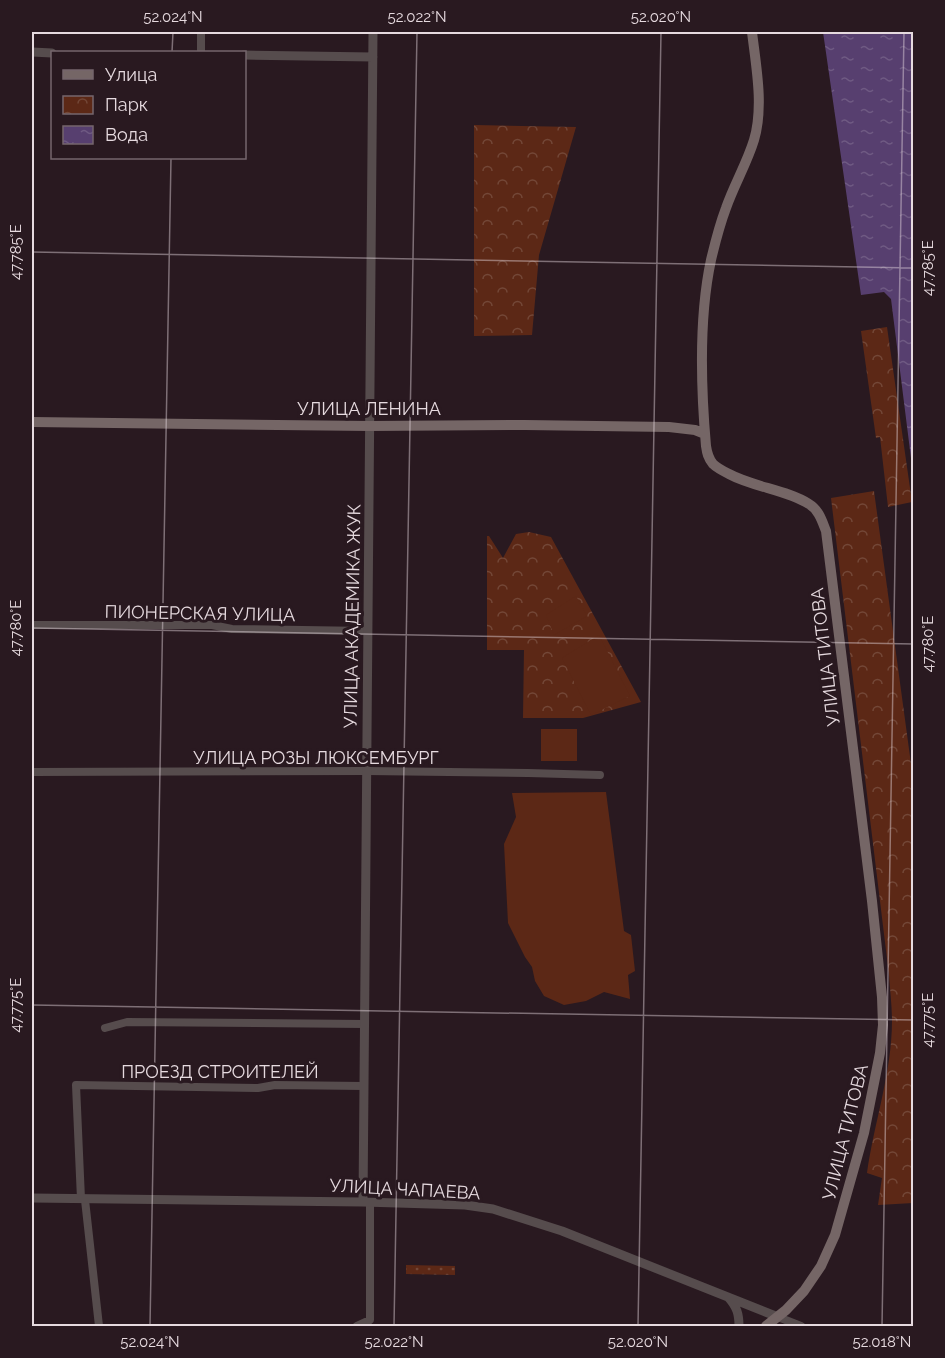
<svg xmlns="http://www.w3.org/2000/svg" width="945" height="1358" font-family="Raleway,sans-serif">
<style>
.grass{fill:url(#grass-dots)}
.park{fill:url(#park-crowns)}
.garden{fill:#5c2816}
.water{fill:url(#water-ripples)}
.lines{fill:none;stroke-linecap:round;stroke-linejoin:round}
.minor{stroke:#564c4d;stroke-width:8}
.tertiary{stroke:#564c4d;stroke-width:9}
.secondary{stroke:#756666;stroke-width:10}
.ticks{fill:none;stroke:#e6dadf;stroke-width:1.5;stroke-opacity:0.45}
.labels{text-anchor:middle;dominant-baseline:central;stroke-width:6;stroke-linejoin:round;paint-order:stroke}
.street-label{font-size:18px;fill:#e6dadf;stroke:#291920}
.neatline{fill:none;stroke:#e6dadf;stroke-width:2}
.ticks-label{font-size:15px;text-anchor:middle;fill:#e6dadf}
</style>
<defs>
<pattern id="grass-dots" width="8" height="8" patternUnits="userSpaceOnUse" patternTransform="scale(1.5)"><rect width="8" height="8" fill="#5c2816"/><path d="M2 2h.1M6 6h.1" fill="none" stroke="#734737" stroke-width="1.8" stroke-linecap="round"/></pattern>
<pattern id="park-crowns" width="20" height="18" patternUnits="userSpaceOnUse" patternTransform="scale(1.5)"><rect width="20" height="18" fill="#5c2816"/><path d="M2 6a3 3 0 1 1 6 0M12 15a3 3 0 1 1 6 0" fill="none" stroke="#734737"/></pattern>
<pattern id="water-ripples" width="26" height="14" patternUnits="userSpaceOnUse" patternTransform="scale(1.5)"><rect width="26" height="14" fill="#573f6f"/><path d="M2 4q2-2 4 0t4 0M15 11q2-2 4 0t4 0" fill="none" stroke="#6f5a83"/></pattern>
</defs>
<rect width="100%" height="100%" fill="#291920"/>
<path class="grass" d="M406,1265L455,1266V1275L406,1274Z"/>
<path class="park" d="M474,125L576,127L539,255L532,335L474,336Z
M887,327L912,502L888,507L880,437L876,438L861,331Z
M874,491L914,786L913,1203L878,1205L882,1178L867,1173C874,1123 892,1072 892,1021C892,1006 890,990 889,975L831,498Z
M529,532L551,537L641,702L583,718H523L524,650H487V536H489L503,558L516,534Z"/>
<path class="garden" d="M576,596L587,616L554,635L546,615Z
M599,635L630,696L591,715L562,658Z
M541,729H577V761H541Z
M606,792L624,931L631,935L635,971L628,975L630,999L604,992L586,1001L564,1005L544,996L535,981L532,967L525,957L508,923L504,844L516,817L512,793Z"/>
<path class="water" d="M823,32H913V474L891,299L884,292L861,295Z"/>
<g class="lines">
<path class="minor" d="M201,52V32
M32,625H212L232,629L368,631
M32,772L367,771L528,773L600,775
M105,1028L127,1022L365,1024
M81,1199L76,1085L258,1088L275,1085L364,1086
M85,1200L99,1326
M778,1317L801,1326
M357,1326L370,1320V1202"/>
<path class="tertiary" d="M32,52L52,53
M244,55L373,57
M32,1198L363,1202L465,1205L493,1209L562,1231L778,1317
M363,1202L373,32
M728,1297C737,1307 739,1314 739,1326"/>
<path class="secondary" d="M752,32C756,66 764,107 754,140C747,163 734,185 726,208C720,224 715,243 711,260C699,316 701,389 706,446C707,453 708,458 713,464C717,468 723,471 729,474C753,487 787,490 809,504C819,510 822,521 826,531L872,901L882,997L883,1025L880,1053L864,1133L835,1235L821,1266L804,1291L786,1310L766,1326
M32,422L370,426L525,425L669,427L695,430L705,434"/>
</g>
<path class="ticks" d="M172,52L173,32M32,252L914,268M32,628L914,644M32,1005L914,1020M150,1326L171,158M394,1326L417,32M638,1326L661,32M882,1326L904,32"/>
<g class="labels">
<g class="street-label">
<text x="369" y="408">УЛИЦА ЛЕНИНА</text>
<text transform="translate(200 613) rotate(1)">ПИОНЕРСКАЯ УЛИЦА</text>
<text transform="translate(352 616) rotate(-89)">УЛИЦА АКАДЕМИКА ЖУК</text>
<text transform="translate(825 657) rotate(-97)">УЛИЦА ТИТОВА</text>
<text x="316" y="757">УЛИЦА РОЗЫ ЛЮКСЕМБУРГ</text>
<text x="220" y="1071">ПРОЕЗД СТРОИТЕЛЕЙ</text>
<text transform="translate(845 1132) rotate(-76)">УЛИЦА ТИТОВА</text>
<text transform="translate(405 1189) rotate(3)">УЛИЦА ЧАПАЕВА</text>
</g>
</g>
<rect width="945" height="1358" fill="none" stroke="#291920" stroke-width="66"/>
<rect x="51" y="51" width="195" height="108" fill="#291920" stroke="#75666c" stroke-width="1.5"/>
<rect x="63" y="70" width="30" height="9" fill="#756666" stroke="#75666c" stroke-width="1.5"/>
<text x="105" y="81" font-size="18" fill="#e6dadf">Улица</text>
<rect x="63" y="96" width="30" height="18" fill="url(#park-crowns)" stroke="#75666c" stroke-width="1.5"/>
<text x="105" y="111" font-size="18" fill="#e6dadf">Парк</text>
<rect x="63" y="126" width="30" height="18" fill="url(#water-ripples)" stroke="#75666c" stroke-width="1.5"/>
<text x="105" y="141" font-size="18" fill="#e6dadf">Вода</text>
<rect x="33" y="33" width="879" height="1292" class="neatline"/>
<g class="ticks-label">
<text x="173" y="22">52.024°N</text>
<text x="417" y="22">52.022°N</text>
<text x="661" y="22">52.020°N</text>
<text transform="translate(16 252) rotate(-90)" y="5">47.785°E</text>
<text transform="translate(928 268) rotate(-90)" y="5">47.785°E</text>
<text transform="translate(16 628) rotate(-90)" y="5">47.780°E</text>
<text transform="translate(928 644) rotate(-90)" y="5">47.780°E</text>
<text transform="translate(16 1005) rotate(-90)" y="5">47.775°E</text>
<text transform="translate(928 1020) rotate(-90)" y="5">47.775°E</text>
<text x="150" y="1347">52.024°N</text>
<text x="394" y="1347">52.022°N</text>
<text x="638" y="1347">52.020°N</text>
<text x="882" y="1347">52.018°N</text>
</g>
</svg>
